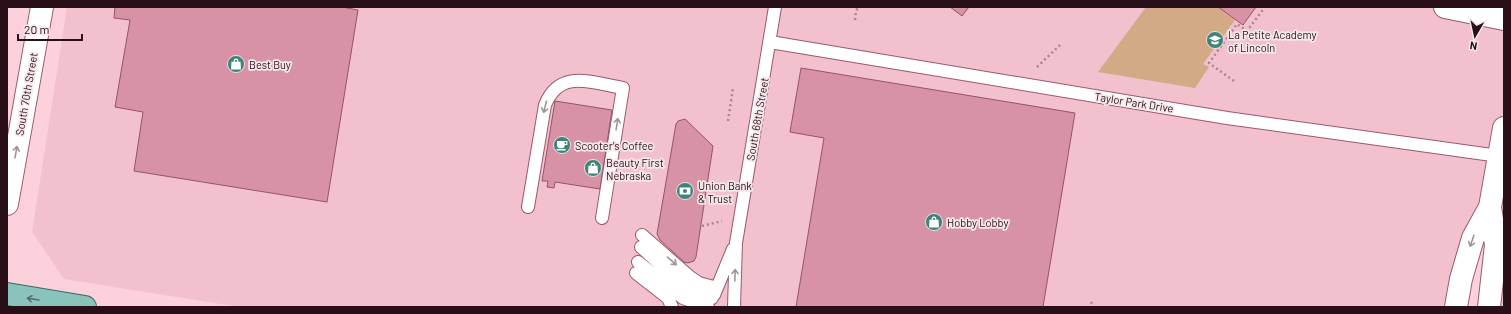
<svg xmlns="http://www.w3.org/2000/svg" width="1511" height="314" font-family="Barlow,sans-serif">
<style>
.built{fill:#f2c1cd}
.green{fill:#d3a986}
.building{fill:#d892a5;stroke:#945467}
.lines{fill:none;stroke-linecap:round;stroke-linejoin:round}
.service-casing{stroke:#99596c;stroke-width:14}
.tertiary-casing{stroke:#99596c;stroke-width:24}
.secondary-casing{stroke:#99596c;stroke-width:24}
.primary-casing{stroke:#356a63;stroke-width:24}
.path{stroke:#a9848e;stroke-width:2.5;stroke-dasharray:2 3;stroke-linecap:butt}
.service{stroke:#fff;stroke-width:12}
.tertiary{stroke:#fff;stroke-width:22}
.secondary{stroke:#fff;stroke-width:22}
.primary{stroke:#89c3ba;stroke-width:22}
.oneway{stroke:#9f9397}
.oneway2{stroke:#596a69}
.labels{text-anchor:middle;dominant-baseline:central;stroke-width:3.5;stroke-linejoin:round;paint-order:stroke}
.poi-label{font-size:11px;fill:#291018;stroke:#f6e7eb;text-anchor:start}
.street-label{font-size:11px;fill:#291018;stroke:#f6e7eb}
</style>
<rect width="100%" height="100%" fill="#fdd1dc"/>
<path class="built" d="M67,7H1445L1504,19V307H1489L1490,208L1456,307H239L64,279L32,232Z"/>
<path class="green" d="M1146,7H1217L1235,20L1203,64L1209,67L1195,88L1098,72Z"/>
<path class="building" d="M115,7H342L358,10L327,202L134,171L143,112L115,107L130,20L114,18Z
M950,7H969L962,16Z
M1218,7H1256L1243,25Z
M801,68L1075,113L1043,307H796L824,138L790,132Z
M555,101L612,110L600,189L555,182L554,188L547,187L548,181H542Z
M685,119L713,146L696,257L694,261L688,263L684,262L660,240L657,234L676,124L678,121Z"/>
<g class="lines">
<g class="service-casing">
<path id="service" d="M770,42L1227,118L1499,156
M528,207L545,105C560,68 592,83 623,88L602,218
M642,235L690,277L699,283L717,288
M641,247L686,288L712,298
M638,262L683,298L708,307
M636,273L668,298L672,307
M714,295L733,249
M734,307L736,243L775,7"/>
</g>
<g class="tertiary-casing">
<path id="tertiary" d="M1445,7L1504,19
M1456,307L1461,279L1473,238L1490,207L1504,128
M1489,307L1496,245L1490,207"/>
</g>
<g class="secondary-casing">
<path id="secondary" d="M7,204L42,7"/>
</g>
<g class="primary-casing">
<path id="primary" d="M7,294L85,307"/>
</g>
<path class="path" d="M855,20L856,11L858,7
M1037,67L1060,45
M1234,81L1209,63L1237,24L1247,31L1265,7
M728,121L733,88
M702,226L722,221
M1091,302L1094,307"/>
<use href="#service" class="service"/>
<use href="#tertiary" class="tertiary"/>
<use href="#secondary" class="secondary"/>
<use href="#primary" class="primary"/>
</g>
<defs><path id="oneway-shaft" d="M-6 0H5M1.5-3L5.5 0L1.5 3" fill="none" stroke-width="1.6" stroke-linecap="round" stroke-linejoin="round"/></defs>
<g class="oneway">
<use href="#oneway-shaft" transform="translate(545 107) rotate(104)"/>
<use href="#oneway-shaft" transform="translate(617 124) rotate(-81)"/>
<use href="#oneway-shaft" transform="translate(16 152) rotate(-80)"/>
<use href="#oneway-shaft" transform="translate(1472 241) rotate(109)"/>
<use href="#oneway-shaft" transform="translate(672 261) rotate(41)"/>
<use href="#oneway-shaft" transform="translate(735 275) rotate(-88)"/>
</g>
<use class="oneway2" href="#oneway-shaft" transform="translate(33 299) rotate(-171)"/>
<defs>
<g id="school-disc" transform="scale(0.9)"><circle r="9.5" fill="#408479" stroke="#f6e7eb"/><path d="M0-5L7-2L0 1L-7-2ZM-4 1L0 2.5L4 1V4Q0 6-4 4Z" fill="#fff"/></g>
<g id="shop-disc" transform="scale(0.9)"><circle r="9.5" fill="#408479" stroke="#f6e7eb"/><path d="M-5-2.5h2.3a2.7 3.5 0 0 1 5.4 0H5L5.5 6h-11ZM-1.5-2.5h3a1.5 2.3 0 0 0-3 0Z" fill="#fff"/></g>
<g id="cafe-disc" transform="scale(0.9)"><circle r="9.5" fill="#408479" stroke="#f6e7eb"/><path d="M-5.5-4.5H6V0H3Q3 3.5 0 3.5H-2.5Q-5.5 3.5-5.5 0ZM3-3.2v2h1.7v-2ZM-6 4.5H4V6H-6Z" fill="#fff"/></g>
<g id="bank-disc" transform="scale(0.9)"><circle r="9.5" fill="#408479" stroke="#f6e7eb"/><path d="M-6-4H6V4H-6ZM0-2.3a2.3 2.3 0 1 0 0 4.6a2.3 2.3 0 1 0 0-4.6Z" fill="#fff"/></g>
</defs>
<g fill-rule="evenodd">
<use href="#school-disc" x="1215" y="40"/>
<use href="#shop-disc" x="236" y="64"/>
<use href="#cafe-disc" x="562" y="145"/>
<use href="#shop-disc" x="593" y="168"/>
<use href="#bank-disc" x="685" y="191"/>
<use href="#shop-disc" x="934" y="222"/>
</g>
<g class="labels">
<g class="poi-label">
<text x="1228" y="34">La Petite Academy<tspan x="1228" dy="13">of Lincoln</tspan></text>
<text x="249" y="64">Best Buy</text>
<text x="575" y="145">Scooter's Coffee</text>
<text x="606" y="162">Beauty First<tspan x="606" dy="13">Nebraska</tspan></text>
<text x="698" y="185">Union Bank<tspan x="698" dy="13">&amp; Trust</tspan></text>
<text x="947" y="222">Hobby Lobby</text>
</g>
<g class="street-label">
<text transform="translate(26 94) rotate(-80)">South 70th Street</text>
<text transform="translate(1134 102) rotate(9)">Taylor Park Drive</text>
<text transform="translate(757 119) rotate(-80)">South 68th Street</text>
</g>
</g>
<rect width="1511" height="314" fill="none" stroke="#291018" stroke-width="16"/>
<g transform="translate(1475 36) rotate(189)" stroke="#f6e7eb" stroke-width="3" paint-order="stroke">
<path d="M0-3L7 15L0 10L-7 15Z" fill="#291018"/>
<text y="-6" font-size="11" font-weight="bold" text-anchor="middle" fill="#291018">N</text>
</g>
<path d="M18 34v6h64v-6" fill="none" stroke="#291018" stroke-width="2"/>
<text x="24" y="34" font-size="12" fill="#291018" stroke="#f6e7eb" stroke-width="3" paint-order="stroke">20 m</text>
</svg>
